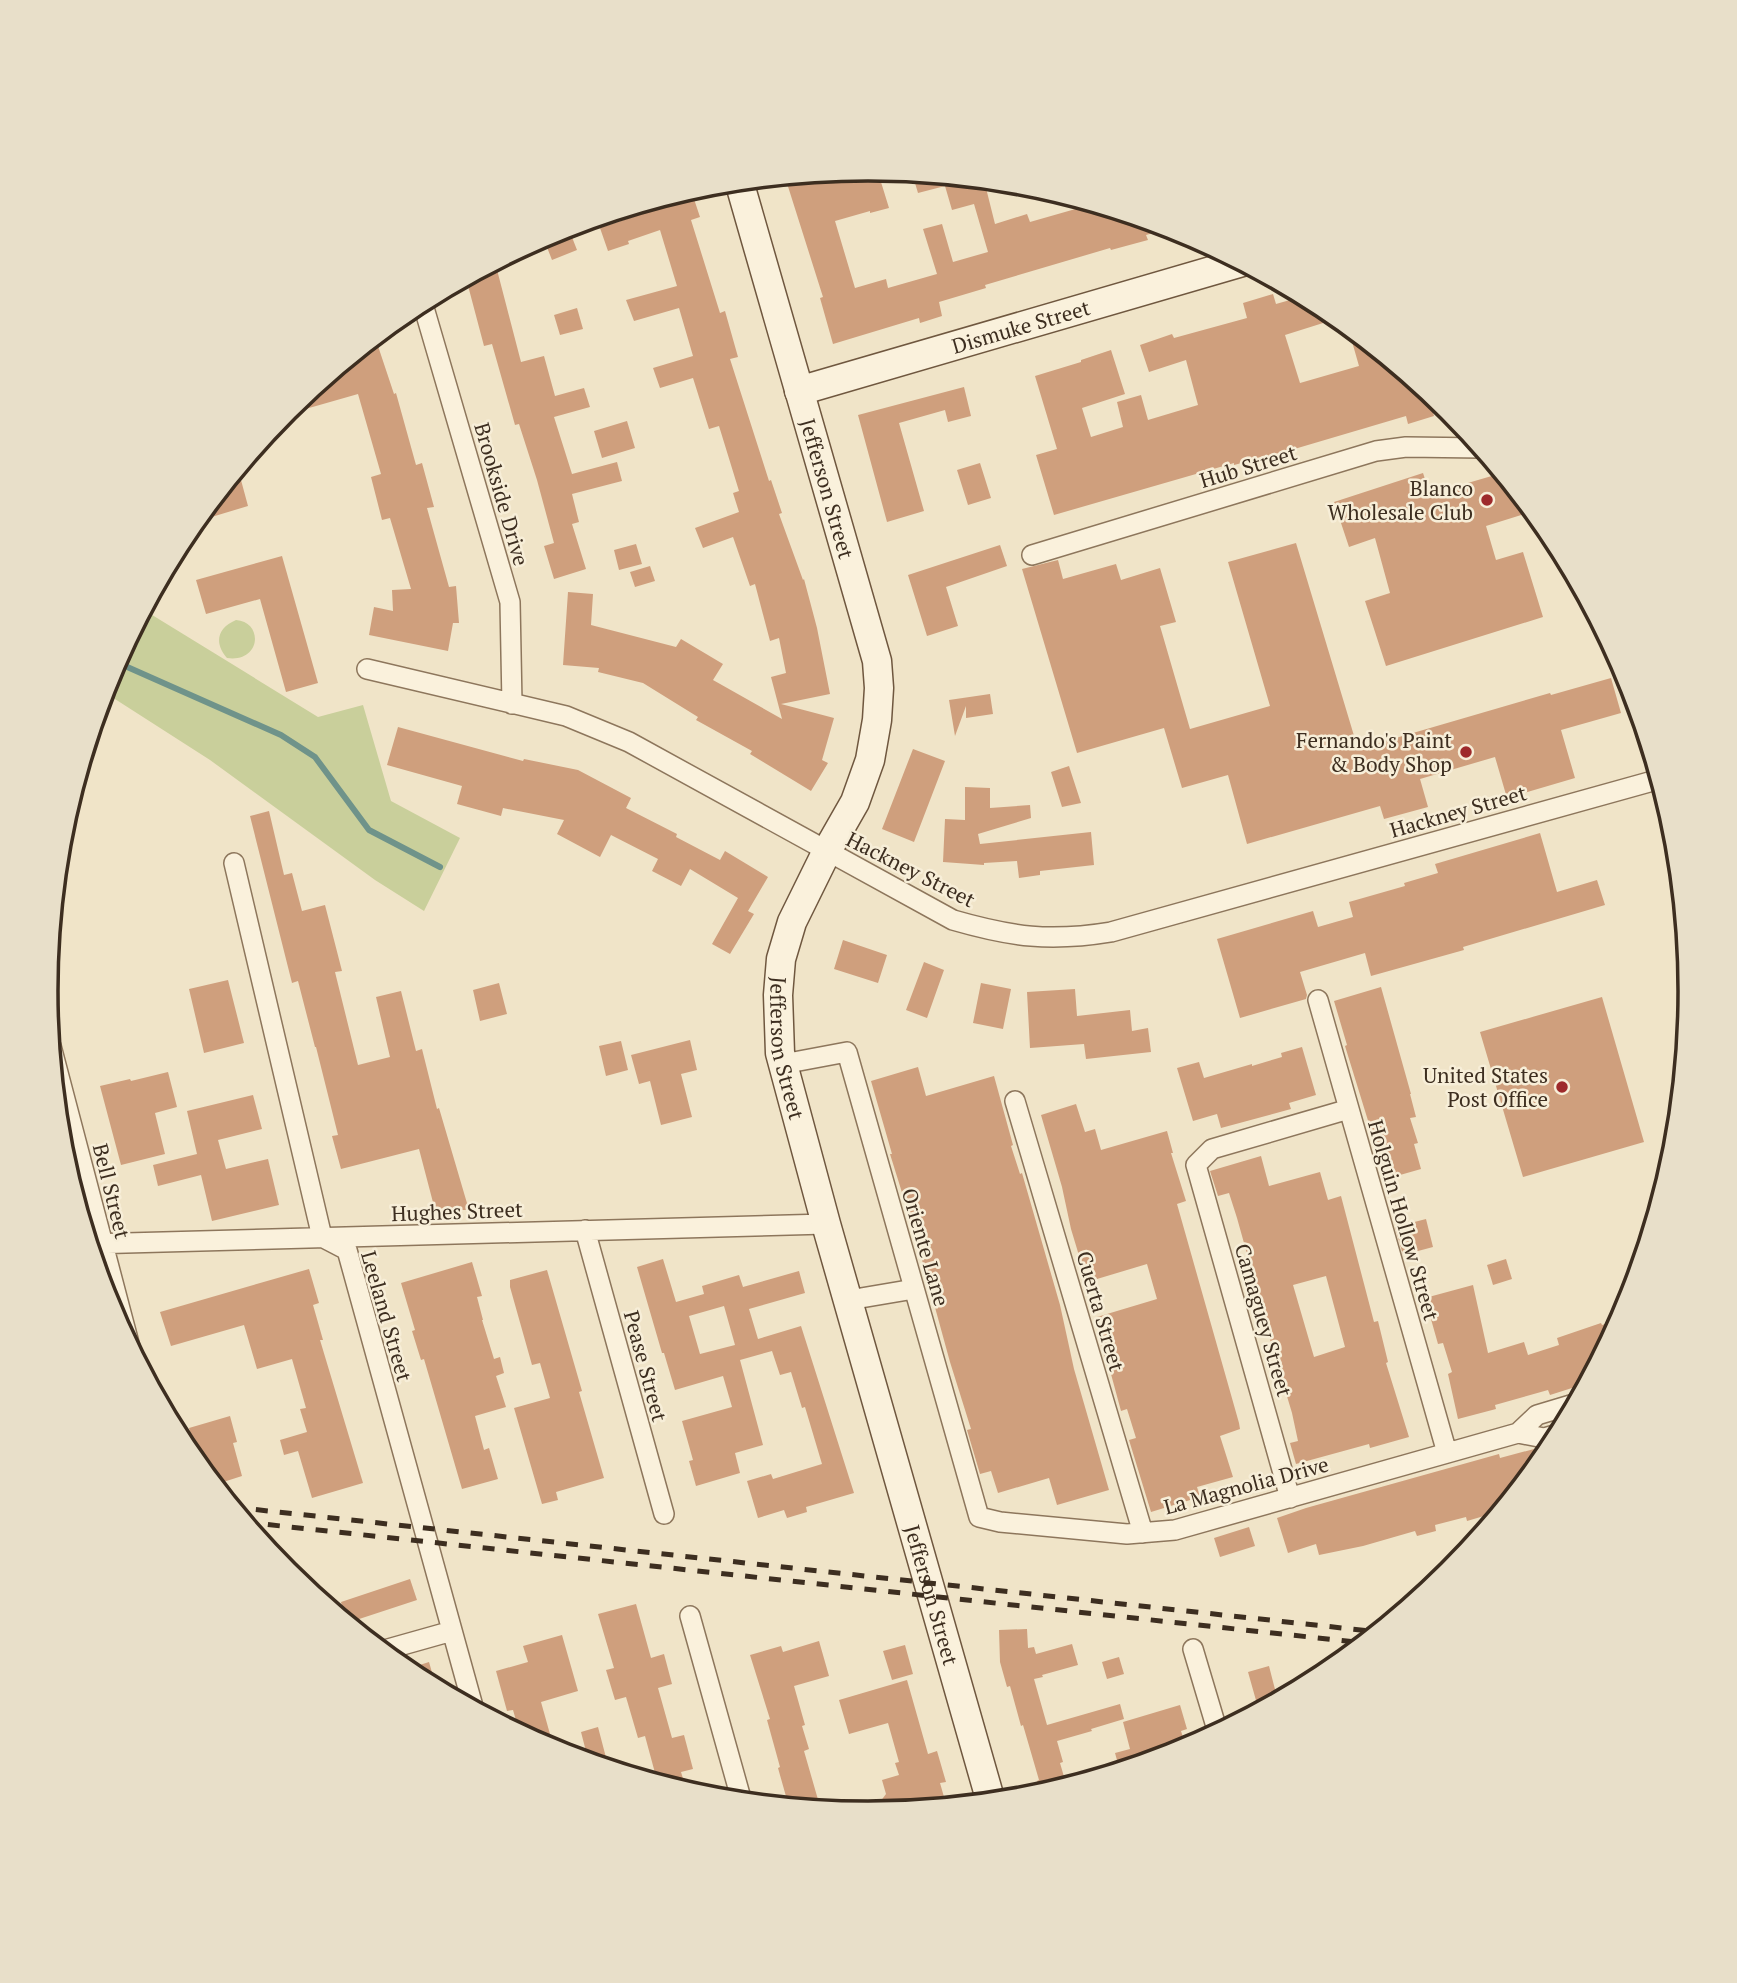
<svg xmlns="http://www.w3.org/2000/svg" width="1737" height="1983" font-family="'PT Serif',serif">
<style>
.green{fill:#c9cf9b}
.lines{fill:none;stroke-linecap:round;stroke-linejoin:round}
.stream{stroke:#6f938a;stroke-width:6}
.building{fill:#cf9f7d;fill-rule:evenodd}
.street-casing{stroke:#8d765c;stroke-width:22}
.secondary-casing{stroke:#6f573f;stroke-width:31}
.street{stroke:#faf1dc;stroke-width:19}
.secondary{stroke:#faf1dc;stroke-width:28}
.rail{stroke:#3d2e20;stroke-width:5;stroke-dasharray:12 12;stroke-linecap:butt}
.poi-dot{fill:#9e2a2b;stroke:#f7eed8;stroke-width:2.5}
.labels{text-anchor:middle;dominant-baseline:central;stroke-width:5;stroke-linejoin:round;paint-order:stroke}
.street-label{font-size:21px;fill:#3d2e20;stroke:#f7eed8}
.poi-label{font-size:21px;fill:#3d2e20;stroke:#f7eed8;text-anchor:end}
.rim{fill:none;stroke:#3d2e20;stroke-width:3.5}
</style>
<rect width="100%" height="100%" fill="#f0e4c8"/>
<path class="green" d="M144,610L318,717L363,705L391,801L460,838L424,911L375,880L210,760L104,692L108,676Z
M236,620C264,622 261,663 227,658C214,643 217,628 236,620Z"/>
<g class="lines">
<path class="stream" d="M116,662L281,735L315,757L369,830L440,867"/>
</g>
<path class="building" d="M877,169L889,208L870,213V211L835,221L855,288L886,279L888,288L937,274L923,229L942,224L953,262L988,252L974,204L952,210L945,186L918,193L912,173L984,180L995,224L1027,214L1030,222L1093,204L1171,228L1146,235L1148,240L1111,250L1110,248L985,285L986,288L939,302L942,316L920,323L919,318L833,344L820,298L823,297L785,177L836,172L839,180Z
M691,190L700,217L691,220L720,313L725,311L738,357L730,359L769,481L771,480L782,513L779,514L803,580L804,579L817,628L830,694L781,704L834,718L822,760L828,763L811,791L750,754L752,751L696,720L698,717L643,683L598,672L599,668L563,665L568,592L593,594L591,625L676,647L681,639L723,664L713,680L782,719L771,677L786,673L779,638L770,641L755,584L750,586L733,537L703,548L695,528L739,512L733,493L739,491L719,426L709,429L693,378L660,388L653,368L693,356L679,308L634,321L626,300L677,286L660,230L628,241L629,244L608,251L600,228L648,212L645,203Z
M568,227L577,250L552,260L543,237Z
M495,262L521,362L544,356L555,396L584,388L590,407L554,417L572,474L617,462L622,481L572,494L579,522L572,524L586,569L554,579L544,546L554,543L537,480L519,424L515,425L492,344L484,346L466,278Z
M1273,294L1276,304L1304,296L1326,307L1339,318L1285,335L1300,383L1359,366L1347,324L1426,389L1434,416L1408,424L1406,416L1291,450L1234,465V463L1054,515L1036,455L1057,449L1035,376L1081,362V360L1111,350L1125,394L1082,408L1091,437L1123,427L1117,402L1141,395L1148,420L1198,405L1186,360L1149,372L1140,345L1172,334L1174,338L1247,318L1243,303Z
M577,308L583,329L560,335L554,315Z
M375,337L394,394L396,393L416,465L422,463L434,507L427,508L449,587L456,586L459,623H453L448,651L369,635L374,607L393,611L392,590L411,589L390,518L382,520L371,477L381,474L358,394L281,416L287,409Z
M964,387L971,416L948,422L945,410L899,423L924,511L887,522L858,415Z
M627,421L635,448L602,458L594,431Z
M980,463L991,498L968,505L957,470Z
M238,469L248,506L195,522Z
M1423,473L1430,494L1502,473L1534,511L1486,526L1496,560L1523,552L1543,617L1386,666L1365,601L1390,593L1375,538L1349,547L1334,502Z
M1296,543L1358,749L1550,693L1551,695L1611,678L1621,713L1561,730L1575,778L1507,798L1495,757L1420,779L1428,807L1384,819L1380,806L1247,844L1228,775L1182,788L1164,728L1077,753L1022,569L1058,560L1063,579L1116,564L1121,580L1160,568L1176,622L1160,626L1190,729L1270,706L1228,562Z
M636,544L642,564L619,570L614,550Z
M1000,545L1007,566L946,587L958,626L927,636L908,575Z
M282,556L318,683L286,692L260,599L206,614L196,580Z
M650,566L655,581L635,587L630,572Z
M990,694L993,714L966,718V706L955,736L949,700Z
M398,727L523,761L524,759L578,770L631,798L626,808L677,834L676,837L720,860L725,851L768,877L748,911L754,914L730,954L712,944L738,898L690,869L681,886L652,871L658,859L611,835L600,857L557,834L564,820L503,808L501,816L457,804L462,786L387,765Z
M913,749L945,761L914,842L882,829Z
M1069,766L1081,803L1062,807L1051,772Z
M965,787L990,788V808L1030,805L1031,818L978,834L980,844L1091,832L1094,865L1040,871V875L1019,878L1017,861L984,863V865L943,862L945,819L965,820Z
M269,811L284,875L292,873L302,911L325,905L342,971L335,972L358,1065L390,1057L376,997L401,991L416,1051L422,1049L437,1109L439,1108L469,1210H435L419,1149L341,1169L332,1136L338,1135L316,1047H315L298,981L292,983L250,816Z
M1540,833L1557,892L1597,880L1605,905L1463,947L1464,950L1371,976L1365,953L1300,972L1307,995L1306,999L1240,1018L1217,939L1313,911L1318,927L1353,917L1349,902L1405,886L1404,883L1438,873L1435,864Z
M843,940L887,955L878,983L834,969Z
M924,962L944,970L927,1018L906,1010Z
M228,980L244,1043L204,1053L189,989Z
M499,983L507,1014L480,1021L473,990Z
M981,983L1011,989L1003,1029L973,1023Z
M1381,987L1411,1094H1410L1416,1117L1410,1118L1418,1143L1414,1144L1421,1169L1386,1179L1345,1046L1347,1045L1334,1001Z
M1075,989L1077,1016L1130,1010L1132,1031L1148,1028L1151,1052L1086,1059L1084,1044L1030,1048L1027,992Z
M1602,997L1644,1142L1523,1177L1480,1032Z
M690,1040L697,1070L681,1074L692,1117L661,1125L650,1081L639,1084L631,1055Z
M621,1041L628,1070L606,1076L599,1046Z
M1302,1047L1316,1095L1289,1103L1291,1109L1221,1128L1217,1114L1193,1121L1177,1068L1199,1062L1204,1078L1252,1064V1066L1282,1057L1281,1053Z
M918,1067L926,1096L994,1076L1013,1145L1011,1146L1020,1174L1022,1173L1060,1305L1074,1369L1109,1490L1057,1505L1049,1478L998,1493L991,1471L980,1474L967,1430L971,1429L950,1362L905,1198L904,1199L890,1154H892L871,1081Z
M168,1072L177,1107L155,1113L165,1154L121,1165L100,1086L130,1079L131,1081Z
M253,1095L262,1129L218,1140L226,1169L268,1159L279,1205L212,1221L201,1175L158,1186L153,1165L197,1154L187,1111Z
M1076,1104L1085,1132L1095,1129L1101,1150L1167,1131L1173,1153H1171L1186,1201L1177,1204L1239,1423L1240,1429L1220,1436L1233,1477L1197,1487L1200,1497L1151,1512L1129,1440L1136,1438L1127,1409L1121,1411L1108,1363H1106L1101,1343L1104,1342L1097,1317L1157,1299L1147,1264L1087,1282L1071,1229L1062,1187L1041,1115Z
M1261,1156L1269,1186L1320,1172L1328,1200L1341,1196L1374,1322L1378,1321L1388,1362L1386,1363L1409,1437L1370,1448L1369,1444L1296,1464L1290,1443L1298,1441L1292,1413L1256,1293H1258L1237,1218L1229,1193L1218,1196L1210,1171ZM1326,1276L1345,1347L1314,1357L1293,1285Z
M1426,1219L1433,1247L1403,1255L1395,1227Z
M663,1259L676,1302L704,1294L702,1286L739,1275L743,1287L799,1271L805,1293L749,1309L758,1339L801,1326L854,1493L806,1507L807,1512L787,1518L784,1510L758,1518L747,1481L771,1474L773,1479L822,1464L805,1407L802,1408L791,1372L780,1375L772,1351L740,1360L763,1445L735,1453L740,1473L696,1486L689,1461L693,1460L682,1421L732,1407L723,1376L675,1390L664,1353H662L637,1267ZM724,1306L735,1345L700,1354L689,1316Z
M1506,1259L1512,1279L1493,1285L1487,1265Z
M472,1262L482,1296L477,1297L483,1320H482L494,1359L500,1357L504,1373L496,1376L506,1407L475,1416L484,1450L489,1448L498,1479L462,1489L424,1359L421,1360L412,1331L415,1330L401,1283Z
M309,1269L319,1303L313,1305L323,1340H320L363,1483L312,1498L298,1451L284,1455L280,1440L307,1432L300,1409L306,1408L292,1359L257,1369L244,1325L171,1346L160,1312Z
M547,1270L582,1391L579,1392L604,1478L556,1492L558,1500L542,1504L514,1408L550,1398L540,1363L532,1365L510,1287V1280Z
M1473,1285L1488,1353L1524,1342L1528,1355L1559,1345L1557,1338L1601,1323L1602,1325L1622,1319L1585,1388L1573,1391L1572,1388L1550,1395L1548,1390L1495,1405L1496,1409L1458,1419L1448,1374L1452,1372L1443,1343L1438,1344L1425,1298Z
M230,1416L237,1442L233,1443L242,1476L214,1485L205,1475L199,1452L196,1453L189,1428Z
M1553,1448L1501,1511L1467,1521L1466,1517L1435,1525L1436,1531L1417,1536L1415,1531L1363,1546L1319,1555L1316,1544L1288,1553L1277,1518L1306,1508L1499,1454L1500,1458L1534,1449L1542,1450Z
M1249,1527L1255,1546L1220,1557L1214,1538Z
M410,1579L417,1600L347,1623L341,1602Z
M636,1604L651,1658L664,1654L672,1684L658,1688L672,1738L684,1735L693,1769L681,1772L687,1792L658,1784L645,1736L638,1738L626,1697L615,1700L606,1670L614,1668L598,1614Z
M1027,1629L1028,1648L1034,1647L1036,1654L1072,1644L1078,1665L1042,1675L1043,1677L1034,1679L1047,1725L1120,1704L1124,1719L1091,1729L1092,1731L1057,1741L1063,1762L1060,1763L1067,1787L1041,1795L1037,1781L1039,1780L1023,1725L1021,1726L1010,1686L1007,1687L1000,1662L999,1630Z
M562,1635L578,1691L541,1702L555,1752L520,1734L513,1710L507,1711L496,1671L528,1662L523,1646Z
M819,1641L829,1676L794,1686L805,1725L802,1726L809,1749L804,1751L821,1810L789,1807L778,1768L780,1767L767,1720L770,1719L750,1655L781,1646L783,1652Z
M905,1645L913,1674L892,1680L883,1651Z
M1119,1657L1124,1674L1107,1679L1102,1662Z
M429,1662L437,1690L411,1676L404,1670Z
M1269,1666L1278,1701L1259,1711L1248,1672Z
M907,1680L928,1754L937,1751L946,1782L940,1783L946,1804L929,1809L871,1814L886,1794L882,1780L899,1775L895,1763L899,1762L888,1723L849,1734L839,1700Z
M1180,1705L1187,1729L1181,1731L1187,1750L1120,1771L1115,1753L1130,1749L1123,1722Z
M598,1727L609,1769L589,1763L581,1732Z"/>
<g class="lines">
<g class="street-casing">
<path id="street" d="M422,301L510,602L512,704
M1032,555L1376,451L1406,447L1482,448
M367,669L566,716L629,742L953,920C1012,937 1050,942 1111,932L1660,779
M234,863L322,1237L347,1250L474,1710
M1318,1000L1447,1453
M51,1046L130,1347
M783,1064L847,1052L979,1517L1000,1522L1127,1534L1175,1530L1518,1433
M1015,1101L1143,1533
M585,1230L664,1514
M89,1244L826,1224
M849,1300L914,1289
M1561,1433L1544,1438L1518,1433L1537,1415L1577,1403
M1290,1498L1196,1165L1212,1149L1349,1109
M690,1616L742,1802
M1193,1649L1218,1733
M381,1651L452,1631"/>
</g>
<g class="secondary-casing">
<g id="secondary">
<path id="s1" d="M739,181L877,661L879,688L877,720L870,760L855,802L827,851L792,922L781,959L778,995L780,1053L826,1224L991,1802"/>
<path id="s2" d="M799,391L1242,262"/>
</g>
</g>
<use href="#street" class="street"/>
<use href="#secondary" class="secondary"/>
<path class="rail" d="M232,1507L1379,1632
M244,1522L1365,1643"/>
</g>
<g class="poi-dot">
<circle cx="1487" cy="500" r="7"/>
<circle cx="1466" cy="752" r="7"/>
<circle cx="1562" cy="1087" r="7"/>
</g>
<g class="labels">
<g class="street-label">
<text stroke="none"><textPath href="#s2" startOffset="231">Dismuke Street</textPath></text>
<text transform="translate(1248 466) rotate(-17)">Hub Street</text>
<text stroke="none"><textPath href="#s1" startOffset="320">Jefferson Street</textPath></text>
<text transform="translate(502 494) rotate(74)">Brookside Drive</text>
<text transform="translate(1458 811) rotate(-16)">Hackney Street</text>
<text transform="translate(911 869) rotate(27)">Hackney Street</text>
<text stroke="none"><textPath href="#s1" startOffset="908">Jefferson Street</textPath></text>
<text transform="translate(112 1191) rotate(76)">Bell Street</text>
<text transform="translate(457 1211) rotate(-2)">Hughes Street</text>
<text transform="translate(1404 1220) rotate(74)">Holguin Hollow Street</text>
<text transform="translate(926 1247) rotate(74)">Oriente Lane</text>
<text transform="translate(1101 1311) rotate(74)">Cuerta Street</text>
<text transform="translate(387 1316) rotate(74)">Leeland Street</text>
<text transform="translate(1264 1320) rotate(74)">Camaguey Street</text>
<text transform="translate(646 1366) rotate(75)">Pease Street</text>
<text transform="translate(1246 1485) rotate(-15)">La Magnolia Drive</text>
<text stroke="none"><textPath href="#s1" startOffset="1475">Jefferson Street</textPath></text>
</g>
<g class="poi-label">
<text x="1473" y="488">Blanco<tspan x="1473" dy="24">Wholesale Club</tspan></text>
<text x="1452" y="740">Fernando's Paint<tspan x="1452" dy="24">&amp; Body Shop</tspan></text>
<text x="1548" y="1075">United States<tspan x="1548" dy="24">Post Office</tspan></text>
</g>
</g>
<path d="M0 0H1737V1983H0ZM58 991a810 810 0 1 1 1620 0a810 810 0 1 1-1620 0Z" fill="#e8dfc9" fill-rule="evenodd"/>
<path class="rim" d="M58 991a810 810 0 1 1 1620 0a810 810 0 1 1-1620 0Z"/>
</svg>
